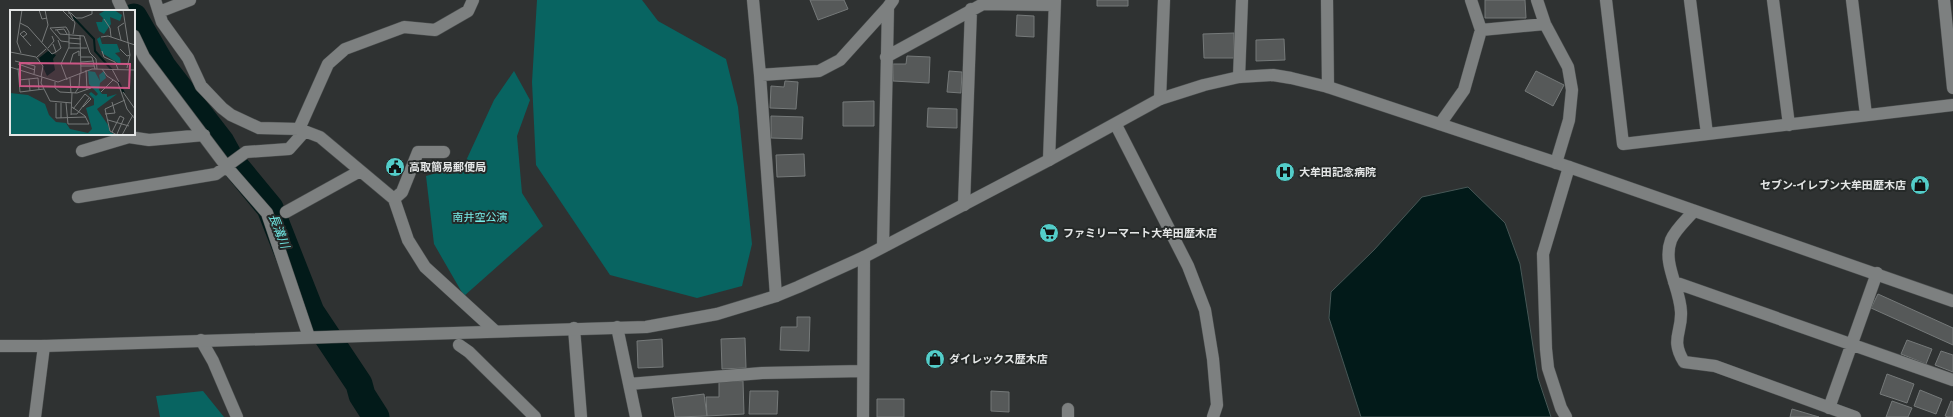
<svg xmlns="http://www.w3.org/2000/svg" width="1953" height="417" font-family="'Archivo Narrow','Noto Sans JP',sans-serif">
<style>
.green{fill:#086461}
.water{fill:#021a19;stroke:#465756}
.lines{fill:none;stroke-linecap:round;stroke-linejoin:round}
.river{stroke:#021a19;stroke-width:27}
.building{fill:#565959;stroke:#757979}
.minor-casing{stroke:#4c4f4f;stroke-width:13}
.tertiary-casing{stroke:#4c4f4f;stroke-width:13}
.minor{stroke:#7d8080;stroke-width:12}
.tertiary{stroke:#7d8080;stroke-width:12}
.labels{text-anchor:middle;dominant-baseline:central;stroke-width:4;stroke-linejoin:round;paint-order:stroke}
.poi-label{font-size:11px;font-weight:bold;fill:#e4e6e6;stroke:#252928;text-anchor:start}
.park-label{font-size:11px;fill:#77ece8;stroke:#252928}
.water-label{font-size:12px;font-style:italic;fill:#6ee3df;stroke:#252928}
.inset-river{fill:none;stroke:#021a19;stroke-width:2}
.inset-road{fill:none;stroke:#777a7a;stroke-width:1}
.view{fill:#cc5685;fill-opacity:0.15;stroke:#cc5685;stroke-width:2}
.inset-edge{fill:none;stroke:#e4e6e6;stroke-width:2}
</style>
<rect width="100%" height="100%" fill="#2f3232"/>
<path class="green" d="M537,0H642L658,21L726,59L738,107L752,244L742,286L697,298L610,275L536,165L532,82Z
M514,71L530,100L517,136L522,193L543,226L464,296L434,244L426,176L464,165L494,100Z
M203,391L224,417H160L156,396Z"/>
<path class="water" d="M1468,187L1505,223L1520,264L1538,378L1551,417H1361L1329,318L1331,292L1374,250L1422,197Z"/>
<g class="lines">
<path class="river" d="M134,17L163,67L221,142L232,162L270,208L311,312L359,384L362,395L376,417"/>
</g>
<path class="building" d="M810,0H844L848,9L818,20Z
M1097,0H1128V6H1097Z
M1485,0H1525L1526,18H1485Z
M1017,15L1034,16V37L1016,36Z
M1234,33V58H1204L1203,34Z
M1284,39L1285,60L1256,61V40Z
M907,56L930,57L929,83L893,81V64H906Z
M949,71L962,72L961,93L947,92Z
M1536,71L1564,85L1553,106L1525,91Z
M785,81L798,82L796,109L770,108L771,86L784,87Z
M874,101V126H843V102Z
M928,108L957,109V128L927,127Z
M771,116L803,117L802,139L771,138Z
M804,154L805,176L777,177L776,155Z
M1878,294L1953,328V345L1871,308Z
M797,317H810L809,351L780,350L781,327H797Z
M745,338L746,368L722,369L721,339Z
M662,339L663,367L638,368L637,341Z
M1907,340L1932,349L1926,364L1901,354Z
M1941,351L1953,355V372L1935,365Z
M1887,374L1914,384L1907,403L1880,394Z
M743,381L744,414L707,416L706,397H719V382Z
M1920,390L1942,399L1936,414L1914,406Z
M750,391H778L777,414H749Z
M991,391L1009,392V412L991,411Z
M704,394L707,416L675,417L672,398Z
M877,399H904V417H877Z
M1892,401L1912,408L1908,417H1886Z
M1951,401L1953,402V417H1948L1945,416Z
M1792,409L1819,417H1790Z"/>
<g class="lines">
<g class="minor-casing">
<path id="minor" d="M118,0L123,11
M155,0L162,22L188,58L201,86L222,108L231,115L259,128L299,129L320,137L394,199L408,240L425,267L495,331
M753,0L760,75L776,296
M1327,0L1328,87
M1471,0L1481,30
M1537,0L1545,24L1568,67L1572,90L1569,120L1556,163
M1606,0L1623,144L1953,105
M1690,0L1707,134
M1773,0L1789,125
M1852,0L1866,115
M1944,0L1953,88
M159,12L190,0
M134,36L144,57L226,166L267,213L309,337
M886,57L983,4L1054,5
M760,75L819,71L840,60L888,7
M1239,77L1242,0
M1160,99L1164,0
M1440,124L1464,90L1481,30L1545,24
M1116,125L1188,266L1205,310L1213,359L1217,405L1213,417
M299,129L328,64L345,49L404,27L435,30L468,11L473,0
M82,151L129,137L149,140L204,135
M1049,160L1055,0
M78,197L216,174L246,152L289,149L305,131
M394,199L402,192L418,152H444
M964,205L971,9
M1694,211C1687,219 1675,230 1671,240C1662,264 1680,287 1681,312C1682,333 1670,339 1684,362L1715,366L1855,417
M286,212L360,171
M883,246L888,7L893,0
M1674,282L1953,380
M617,327L636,417
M574,328L581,417
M201,340L213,361L237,417
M459,345L469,352L535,417
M629,384L762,373L863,371
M1829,408L1877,273
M35,417L44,346
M863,417L864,257
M1068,417V409
M1566,417L1561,408L1548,368L1546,349L1543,254L1569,167"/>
</g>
<g class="tertiary-casing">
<path id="tertiary" d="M0,346H44L646,327L717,314L776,296L798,287L864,257L1049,160L1160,99L1204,85L1239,77L1273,75L1291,78L1328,87L1569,167L1953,301"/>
</g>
<use href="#minor" class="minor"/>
<use href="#tertiary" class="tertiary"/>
</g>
<defs>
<g id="civic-disc" transform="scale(1)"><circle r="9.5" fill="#53cdc9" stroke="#252928"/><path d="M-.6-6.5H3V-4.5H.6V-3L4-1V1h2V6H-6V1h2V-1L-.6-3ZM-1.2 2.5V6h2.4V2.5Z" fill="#111"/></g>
<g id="hospital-disc" transform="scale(1)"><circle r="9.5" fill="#53cdc9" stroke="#252928"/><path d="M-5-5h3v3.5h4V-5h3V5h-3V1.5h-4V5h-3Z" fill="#111"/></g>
<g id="shop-disc" transform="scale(1)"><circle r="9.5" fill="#53cdc9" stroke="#252928"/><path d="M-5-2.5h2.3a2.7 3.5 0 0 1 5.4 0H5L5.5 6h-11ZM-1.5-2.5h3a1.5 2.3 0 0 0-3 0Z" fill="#111"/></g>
<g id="supermarket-disc" transform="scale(1)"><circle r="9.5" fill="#53cdc9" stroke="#252928"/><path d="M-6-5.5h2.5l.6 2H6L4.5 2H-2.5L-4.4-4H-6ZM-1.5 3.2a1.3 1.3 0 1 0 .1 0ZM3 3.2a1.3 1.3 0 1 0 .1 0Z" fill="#111"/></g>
</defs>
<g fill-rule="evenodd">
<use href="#civic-disc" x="395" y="167"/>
<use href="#hospital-disc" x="1285" y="172"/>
<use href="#shop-disc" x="1920" y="185"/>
<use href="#supermarket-disc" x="1049" y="233"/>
<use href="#shop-disc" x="935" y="359"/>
</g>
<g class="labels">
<g class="poi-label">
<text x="409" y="167">高取簡易郵便局</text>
<text x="1299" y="172">大牟田記念病院</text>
<text x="1906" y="185" text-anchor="end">セブン-イレブン大牟田歴木店</text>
<text x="1063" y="233">ファミリーマート大牟田歴木店</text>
<text x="949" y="359">ダイレックス歴木店</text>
</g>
<g class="park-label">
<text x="480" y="217">南井空公演</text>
</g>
<g class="water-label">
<text transform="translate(279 231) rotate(69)">長溝川</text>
</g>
</g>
<g transform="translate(10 10)">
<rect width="125" height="125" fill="#2f3232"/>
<path d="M96,0H104L112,5L110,11L100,7L101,14L94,24L89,21L86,12H92L93,8L89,4ZM90,27L92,34H107L110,42L105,43L110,48L111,55L92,43L87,29ZM78,61L85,62L90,71L89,65L94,61L96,68L90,73L89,80L92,84H97V87L107,84L87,99L98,115L100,122L106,125H0V83L18,85L35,94L39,105L46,112L56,113L60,119L78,123L82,119L76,98L84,95V89L79,84L81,82L86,86L88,84L79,74Z" fill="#086461"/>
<path d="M38,41L46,45L43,49L45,60L37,66L29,48Z" fill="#021a19"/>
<path class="inset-river" d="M63,7L84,29L85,41L102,60M108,71L114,83"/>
<path class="inset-road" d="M29,0L32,9L37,8M52,0L63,11M58,0L65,13L63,24M113,0L120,45L117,58M58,3H61L66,8H72L82,4V0M94,9L100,18L101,27M10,13L18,17L42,44L46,42L43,34M40,18L56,17L59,22V37L51,54L57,70M40,18L51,31L59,32M45,20L54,19L57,24M47,20L50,24L74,26L80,43L86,49L87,59M14,21L17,24L13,27L10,24ZM70,25L71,63M13,27L21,36M91,27L98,26L125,35M59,28L71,29M111,30L108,17L114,13M32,32L38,15L35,0M59,33L71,34M38,38L44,31L42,26M59,38H77M110,39L117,46L120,45M92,41L94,47L105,52L108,59M0,42L26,47L33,56L31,67M46,42L51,38L48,30M11,43L7,32L12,0M27,47L36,39M71,47H82L85,59M5,51L25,56L24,64M71,52L84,51M8,54L25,60M60,54L63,44L69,41V46M71,56H84M0,57L48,72L82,59L125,60M8,58L10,82L34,79M92,59L97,66L108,73L117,99L125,109M102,59L109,72M76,60L77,80M32,67L31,73L40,91L62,93M60,68L61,83M19,69L20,81M9,70L28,68L29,80M45,72V78L50,82L67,83L81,78M91,82L103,70M113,82L125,99M65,83L69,77L70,63M46,93V108L76,107M56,93L58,114H79L75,106L62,97M63,99L75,84L81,89L73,97M61,104H67L79,88M95,104L105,103L102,92M61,105L62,83M51,108V93M98,110L119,116M102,122L110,106L114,108L107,124M107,125L100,121L95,99L115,90M112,125L123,105"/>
<path class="view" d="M10,53L120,54L119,78L10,76Z"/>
<rect width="125" height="125" class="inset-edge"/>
</g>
</svg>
